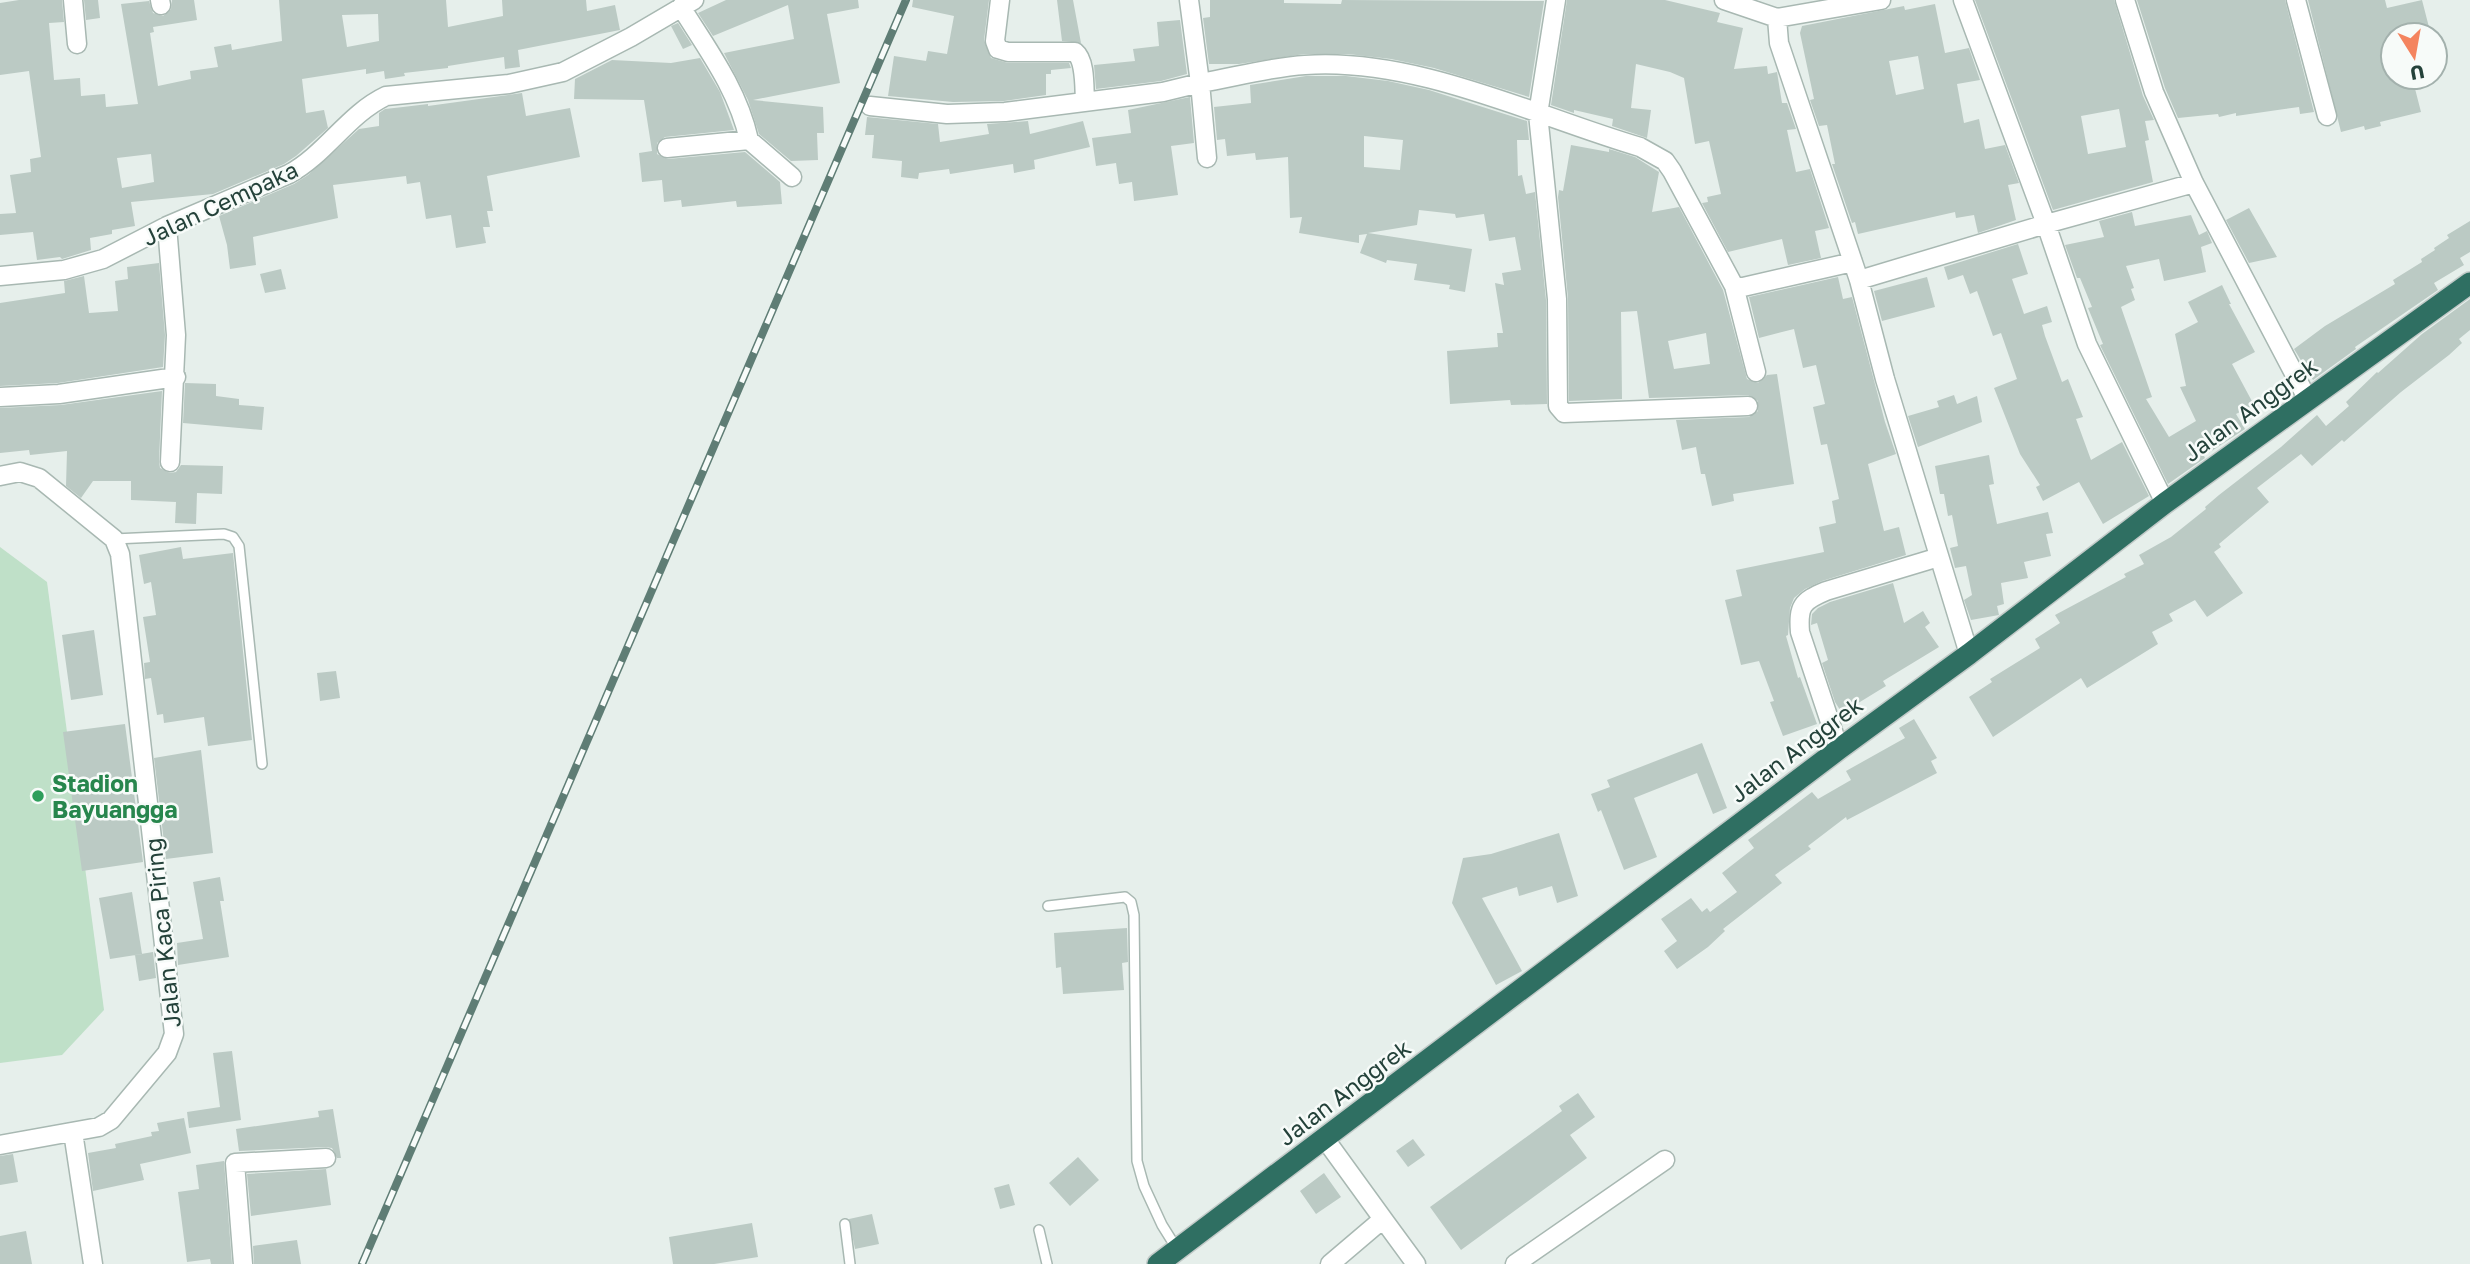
<svg xmlns="http://www.w3.org/2000/svg" width="2470" height="1264" font-family="'Golos Text',sans-serif">
<style>
.green{fill:#bfe0c8}
.building{fill:#bbcac4;fill-rule:evenodd}
.lines{fill:none;stroke-linecap:round;stroke-linejoin:round}
.lane-casing{stroke:#a8b8b2;stroke-width:12}
.street-casing{stroke:#a8b8b2;stroke-width:21}
.highway-casing{stroke:#c2cac8;stroke-width:24}
.lane{stroke:#fff;stroke-width:9}
.street{stroke:#fff;stroke-width:18}
.highway{stroke:#2f6f62;stroke-width:21}
.rail-casing{stroke:#5f7d75;stroke-width:8}
.rail{stroke:#f7fbf9;stroke-width:5;stroke-dasharray:16;stroke-linecap:butt}
.leisure-dot{fill:#2e9e5b;stroke:#f7fbf9;stroke-width:2.5}
.labels{text-anchor:middle;dominant-baseline:central;stroke-width:5;stroke-linejoin:round;paint-order:stroke}
.street-label{font-size:23px;fill:#24423a;stroke:#f7fbf9}
.leisure-label{font-size:23px;font-weight:bold;fill:#27864d;stroke:#f7fbf9;text-anchor:start}
</style>
<rect width="100%" height="100%" fill="#e6efeb"/>
<path class="green" d="M0,547L47,582L104,1010L62,1055L0,1063Z"/>
<path class="building" d="M19,0H62L64,22L49,23L54,80L80,78L81,96L105,94L106,107L138,104L121,4L149,1L153,13L163,16L171,9L172,0H194L197,20L153,27L154,32L150,33L158,86L191,79L190,71L218,67L214,47L231,44L232,50L282,41L279,0H446L448,27L503,16L502,0H586L587,11L615,5L620,30L518,50L520,67L505,69L504,57L448,66V68L404,73L405,76L385,79L384,71L366,74V69L302,79L306,113L324,110L328,128L296,156L284,164L213,194L131,202L135,226L112,230V234L90,238L91,250L62,259L60,257L37,260L33,232L0,235V214L16,213L10,175L31,172L30,159L41,157L29,71L0,75V3ZM378,14L379,41L347,47L342,15ZM151,154L154,182L122,188L117,158Z
M84,0H98L100,18L86,20Z
M726,0H858L859,8L827,14L840,83L753,100L823,107L824,133H817L818,160L791,161L759,134L748,100L724,53L794,39L788,5L713,36L698,13Z
M913,0H989L984,40L991,58L1008,63H1069L1071,68L1051,70V74H1046V95L1004,101L953,102L888,96L894,56L926,61L928,51L947,54L954,16L912,7Z
M1057,0H1073L1081,43L1062,41Z
M1210,0H1284V3L1341,4L1342,0L1544,1L1529,97L1434,68L1391,59L1348,54H1304L1239,64H1209L1203,18L1210,17Z
M1567,0H1665L1720,13L1717,22L1743,28L1734,69L1767,66L1768,74L1777,72L1782,103H1787L1796,129L1787,130L1796,172L1810,169L1829,228L1815,231L1821,258L1788,265L1782,239L1728,252L1702,203L1708,202L1707,197L1721,194L1709,141L1695,144L1684,78L1670,72L1636,64L1631,108L1651,110L1647,138L1612,126L1613,119L1574,110V113L1551,105Z
M1975,0H2114L2143,96L2154,120L2145,121L2149,140L2145,141L2153,182L2053,210ZM2119,109L2126,147L2088,154L2081,116Z
M2137,0H2285L2314,112L2300,114L2299,107L2236,116V113L2219,117L2218,114L2178,118L2165,88Z
M2308,0H2385L2387,8L2422,0L2431,35H2393V45L2390,46L2393,60V77H2412L2421,112L2380,122L2381,126L2365,130L2364,126L2341,132Z
M1935,4L1945,53L1969,48L1980,80L1957,84L1964,123L1979,119L1985,149L2005,145L2019,183L2008,185L2016,220L1978,233L1974,215L1956,218L1955,212L1858,234L1855,222L1852,223L1832,164H1835L1827,125L1819,126L1810,100L1814,99L1800,33L1802,26L1904,6L1905,10ZM1918,56L1924,89L1896,95L1889,61Z
M1180,20L1187,74L1161,81L1096,89L1094,65L1135,61L1133,49L1159,46L1157,22Z
M678,23L692,45L683,49L671,26Z
M700,58L720,92L734,130L665,137L657,143V154L668,159L745,152L780,182L782,204L737,207L736,201L682,207L681,200L664,202L662,180L642,182L639,153L652,151L644,100L574,99L575,79L612,60L671,63Z
M1306,76H1346L1388,81L1429,90L1527,121L1529,140H1517L1518,176L1522,175L1526,194L1535,192L1546,300L1547,404L1511,405L1510,400L1450,404L1447,351L1498,347L1497,333H1503L1495,283L1504,285L1502,273L1521,270L1515,237L1489,241L1484,214L1456,218L1455,214L1419,210L1417,225L1368,233L1472,249L1465,292L1449,289L1450,285L1414,280L1417,264L1387,260L1386,263L1360,253L1367,234L1359,235V243L1299,233L1302,217L1290,218L1288,157L1256,160L1255,153L1227,156L1225,139L1217,140L1214,107L1251,103L1250,85ZM1364,136L1403,140L1400,170L1364,167Z
M522,93L526,116L570,108L580,157L487,176L493,211H487L490,227H483L486,243L456,248L451,215L426,219L420,182L407,184L406,176L333,185L338,218L253,237L256,265L230,269L227,245L219,216L294,184L308,175L359,129L379,126V113L385,109L403,107L428,104V106Z
M1190,97L1194,143L1171,146L1178,195L1134,201L1132,182L1119,184L1116,163L1096,166L1092,138L1131,133L1128,110Z
M867,117L938,124L940,142L989,134L987,124L1028,121L1030,134L1083,121L1090,147L1034,160L1035,169L1014,173L1013,164L950,174L949,169L919,173L918,179L901,177L902,161L872,158L874,135H865Z
M1571,145L1609,152V149L1635,157L1659,172L1652,212L1679,207L1723,290L1747,379L1758,383L1767,375L1777,374L1794,484L1733,494L1734,501L1712,506L1705,474H1701L1696,447L1682,450L1676,420L1749,417L1758,411V401L1748,395L1649,398L1637,311L1621,312L1622,399L1569,401L1568,298L1558,197L1559,190L1563,191ZM1706,333L1710,364L1674,369L1668,341Z
M2249,208L2277,257L2249,263L2226,220Z
M2132,212L2135,226L2191,215L2199,235L2207,231L2212,243L2201,247L2206,272L2164,281L2159,259L2126,266L2134,288L2131,289L2135,300L2121,307L2152,397L2146,399L2169,437L2196,421L2180,387L2186,386L2175,334L2198,322L2188,302L2222,285L2231,304H2229L2255,352L2232,364L2254,405L2236,414L2245,429L2204,456L2205,458L2168,484L2100,345L2103,344L2088,308L2092,307L2080,278H2077L2065,245L2104,237L2099,221Z
M2470,221V252L2460,258L2464,265L2434,283L2438,290L2355,347L2356,349L2313,380L2294,349L2325,326L2395,284L2393,280L2422,262L2421,259L2435,250L2434,248L2449,238L2447,235Z
M2018,244L2028,274L2012,279L2024,314L2047,306L2052,322L2042,325L2045,336L2062,382L2068,379L2083,417L2076,419L2091,460L2122,442L2149,496L2103,524L2079,482L2043,501L2036,487L2040,485L2020,454L1994,388L2017,379L2001,333L1993,336L1977,291L1970,294L1963,275L1948,280L1944,267Z
M159,263L165,335L163,367L58,383L0,386V303L65,293L64,281L84,276L89,313L118,311L115,281L128,279L127,267Z
M281,269L286,289L265,293L260,274Z
M1838,277L1843,299L1852,297L1885,422L1896,454L1868,464L1884,531L1899,527L1906,555L1822,581L1805,589L1794,598L1790,608L1788,635L1786,636L1798,678L1800,677L1817,724L1783,736L1770,702L1774,701L1759,661L1741,665L1725,600L1742,596L1736,570L1824,552L1819,527L1836,523L1832,501L1839,499L1827,444L1821,445L1813,407L1825,404L1816,365L1803,368L1794,329L1759,338L1749,297Z
M1927,277L1935,307L1882,321L1874,291Z
M2470,299V330L2459,339L2462,343L2449,355L2401,392L2344,442L2342,440L2312,466L2301,454L2257,488L2269,502L2219,544L2221,547L2214,552L2243,593L2207,617L2195,600L2169,614L2173,621L2152,632L2158,644L2087,688L2081,678L1993,737L1969,697L1992,682L1990,679L2040,648L2035,639L2060,623L2055,615L2126,577L2124,574L2144,564L2139,555L2171,537L2206,509L2205,507L2219,495L2281,447L2317,415L2326,426L2349,406L2346,402L2377,372L2378,373L2422,334Z
M185,383L216,384V396L239,399V405L264,407L262,430L183,423Z
M162,391L159,461L160,468L170,473L176,472L181,465L223,466L222,494L197,493L196,524L175,523L176,502L131,500V481H93L81,498L66,486L67,451L30,455L29,450L0,453V408L61,405Z
M1954,395L1957,404L1977,396L1982,422L1918,447L1908,416L1939,407L1937,401Z
M1989,455L1994,484L1989,485L1997,524L2048,512L2053,533L2046,534L2051,556L2024,562L2028,578L2001,583L2004,604L1997,606L1999,615L1971,620L1964,600L1972,595L1966,566L1955,568L1950,548L1958,546L1952,515L1948,516L1944,494H1940L1935,466Z
M181,547L183,559L233,553L252,740L208,746L204,717L164,723L163,714L157,715L151,678L145,679L144,663L150,662L143,617L156,615L151,582L144,584L139,555Z
M1893,583L1904,623L1923,611L1930,623L1925,627L1939,647L1883,681L1886,686L1842,713L1835,702L1822,663L1828,660L1817,623L1811,625L1812,614L1818,608L1830,602Z
M94,630L103,695L71,700L62,635Z
M336,671L340,698L320,701L317,673Z
M1914,719L1937,758L1931,761L1937,773L1847,820L1846,817L1808,846L1811,849L1775,875L1782,883L1723,929L1725,931L1708,947L1677,969L1664,951L1677,941L1661,919L1691,898L1702,912L1707,908L1710,912L1737,892L1722,873L1754,848L1748,840L1812,792L1818,799L1851,780L1846,771L1905,738L1899,728Z
M125,724L143,862L82,871L63,732Z
M1702,743L1727,808L1713,814L1697,773L1634,798L1657,857L1624,870L1601,810L1598,812L1591,794L1610,787L1607,780Z
M201,750L213,853L166,859L154,758Z
M1559,833L1578,896L1557,903L1552,886L1519,896L1517,887L1482,898L1522,971L1496,985L1452,903L1463,858L1491,854Z
M220,877L224,901H220L229,957L178,965L177,943L203,939L193,882Z
M132,892L142,954L110,959L99,898Z
M1127,928L1128,962L1122,963L1124,990L1063,994L1061,967L1056,968L1054,933Z
M153,952L156,978L139,981L135,955Z
M232,1051L241,1120L189,1128L187,1112L220,1107L213,1053Z
M1578,1093L1595,1117L1570,1135L1587,1158L1461,1250L1430,1207L1562,1111L1559,1106Z
M333,1109L341,1158H337L332,1148L325,1147L239,1151L236,1129L319,1117L318,1111Z
M184,1118L191,1153L140,1164L144,1180L93,1191L88,1153L116,1148L115,1144L152,1136L151,1132L159,1131L157,1123Z
M1413,1139L1425,1155L1408,1167L1396,1151Z
M13,1154L18,1182L0,1185V1156Z
M1078,1157L1099,1180L1070,1206L1049,1183Z
M224,1161L232,1264H211L210,1259L187,1262L178,1192L199,1189L196,1165Z
M326,1169L331,1205L251,1216L247,1174Z
M1324,1173L1341,1197L1316,1214L1300,1191Z
M1009,1184L1015,1205L1000,1209L994,1188Z
M872,1214L879,1244L855,1249L849,1219Z
M752,1223L758,1257L714,1264H673L669,1237Z
M26,1231L32,1264H0V1236Z
M297,1240L301,1264H254L253,1246Z"/>
<g class="lines">
<g class="lane-casing">
<path id="lane" d="M114,539L224,534L233,537L239,546L262,764
M1048,906L1125,897L1131,902L1134,915L1137,1161L1144,1186L1162,1225L1177,1249
M845,1224L850,1264
M1039,1230L1047,1264"/>
</g>
<g class="street-casing">
<path id="street" d="M73,0L77,44
M160,0L161,5
M1000,0L995,41L998,49L1008,52H1075C1086,61 1084,88 1085,102
M1189,0L1200,83C1235,77 1271,67 1305,65C1416,57 1535,116 1640,147L1665,161L1672,171L1734,286L1743,287L1853,262
M1556,0L1538,114L1557,299L1558,406L1564,413L1748,406
M1724,0L1777,18L1881,0
M1963,0L2046,224L2087,344L2165,503
M2125,0L2154,92L2194,183L2308,400
M2296,0L2327,116
M1777,18L1779,43L1859,280L1885,379L1969,654
M870,106L947,114L1005,112L1163,92L1200,83L1207,158
M749,140L792,177
M667,148L749,140C738,90 708,50 681,7
M167,226L176,335L170,462
M0,276L64,270L103,259L167,226L289,174C326,154 348,114 386,96L509,84L563,72L631,37L694,0
M1859,280L2046,224L2194,183
M1734,286L1756,372
M0,397L59,394L176,377
M0,476L20,472L39,478L114,539L120,554L174,1034L167,1053L111,1120L99,1127L0,1145
M1839,749L1800,632C1798,606 1802,601 1826,591L1939,557
M73,1132L93,1264
M1325,1139L1383,1219L1330,1264
M1383,1219L1416,1264
M243,1264L235,1163L326,1158
M1515,1264L1665,1160"/>
</g>
<g class="highway-casing">
<path id="highway" d="M1158,1264L1839,749L1969,654L2165,503L2470,283"/>
</g>
<use href="#lane" class="lane"/>
<use href="#street" class="street"/>
<use href="#highway" class="highway"/>
<g class="rail-casing">
<path id="rail" d="M362,1264L906,0"/>
</g>
<use href="#rail" class="rail"/>
</g>
<circle class="leisure-dot" cx="38" cy="796" r="7"/>
<g class="labels">
<g class="street-label">
<text transform="translate(220 203) rotate(-25)">Jalan Cempaka</text>
<text transform="translate(2250 409) rotate(-36)">Jalan Anggrek</text>
<text transform="translate(1796 749) rotate(-37)">Jalan Anggrek</text>
<text transform="translate(162 933) rotate(-96)">Jalan Kaca Piring</text>
<text transform="translate(1344 1092) rotate(-37)">Jalan Anggrek</text>
</g>
<g class="leisure-label">
<text x="52" y="783">Stadion<tspan x="52" dy="26">Bayuangga</tspan></text>
</g>
</g>
<g transform="translate(2414 56) rotate(169)"><circle r="33" fill="#f7fbf9" stroke="#a3b1ad" stroke-width="2"/>
<path d="M0-5L12 26L0 18L-12 26Z" fill="#f4845f"/>
<text y="-10" font-size="19" font-weight="bold" text-anchor="middle" fill="#24423a">U</text>
</g>
</svg>
